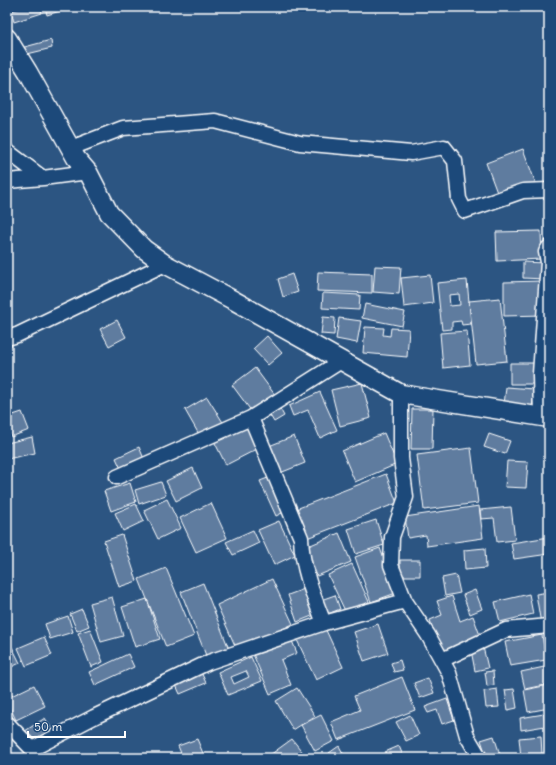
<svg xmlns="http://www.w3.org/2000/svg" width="556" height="765" font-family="Delius,sans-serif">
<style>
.building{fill:#5e7c9f;stroke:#fff;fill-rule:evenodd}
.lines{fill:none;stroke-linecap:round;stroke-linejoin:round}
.minor-casing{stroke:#fff;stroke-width:17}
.tertiary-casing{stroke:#fff;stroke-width:21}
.minor{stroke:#1f4a7a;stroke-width:14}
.tertiary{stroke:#1f4a7a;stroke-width:18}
</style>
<rect width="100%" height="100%" fill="#2c5582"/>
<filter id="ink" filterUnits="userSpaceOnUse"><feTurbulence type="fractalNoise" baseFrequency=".025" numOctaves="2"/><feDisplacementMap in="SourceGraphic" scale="8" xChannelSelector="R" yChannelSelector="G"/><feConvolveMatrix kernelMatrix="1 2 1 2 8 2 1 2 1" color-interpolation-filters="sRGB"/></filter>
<g filter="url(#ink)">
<path class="building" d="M24,7H40L42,13L14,22L11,11Z
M45,7H70V8L47,15Z
M51,40L52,48L23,55L21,48Z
M523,149L536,184L499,198L486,163Z
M541,231L542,259L497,261L496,232Z
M523,262L545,263V279L523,278Z
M375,266L401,267L399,294L373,292Z
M318,272L372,274V293L317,291Z
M292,274L298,292L283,297L278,279Z
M430,275L433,303L404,307L401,278Z
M467,280L471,324L462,325L461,321L452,322V329L442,330L437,283ZM459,294L460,305L450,306L449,295Z
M542,281L543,315L504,316V282Z
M323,293L360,295L359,310L322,308Z
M500,298L507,361L476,364L469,301Z
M365,304L405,312L402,326L362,318Z
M323,317L335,318L334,335L321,334Z
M339,318L361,321L357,343L336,339Z
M117,320L126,337L109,346L100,329Z
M365,327L384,328L383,335L390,336L391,328L409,329L407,357L363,353Z
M467,331L470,365L443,368L440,333Z
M267,336L282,353L268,365L253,349Z
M549,351V401L544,400Z
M510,363H535V384H510Z
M255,368L275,395L252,412L232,385Z
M362,383L371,418L340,426L331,390Z
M506,387L534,389L532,408L504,405Z
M320,392L337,430L320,438L308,410L293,416L289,406Z
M207,397L224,424L201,438L185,410Z
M278,405L284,416L274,422L268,412Z
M412,409H433L432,449H411Z
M22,412L29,430L11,437L7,425V417Z
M249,422L261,447L226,465L213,439Z
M384,433L397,464L355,482L342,451Z
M489,434L510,441L505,454L484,447Z
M294,436L305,463L280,473L269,446Z
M32,437L35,453L7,459V443Z
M139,447L145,461L122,471L116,458Z
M471,448L478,503L424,510L417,455Z
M507,461L528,462L526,488L505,487Z
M193,468L202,488L176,501L166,481Z
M386,474L397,503L307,538L296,509Z
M273,476L288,510L276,516L260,481Z
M161,482L166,495L139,504L135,490Z
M130,483L136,502L111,511L104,491Z
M167,499L181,528L158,539L144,510Z
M211,503L227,538L196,552L180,518Z
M136,504L144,521L123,531L115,513Z
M479,506L483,538L427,546L426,535L408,538L405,517Z
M511,507L515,540L497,542L494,518L481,519L480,510Z
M376,520L384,545L356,554L348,529Z
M279,521L295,555L274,565L258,530Z
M253,530L259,543L233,555L226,542Z
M339,533L351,562L317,576L306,547Z
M122,535L137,581L119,587L104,541Z
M549,537V554L514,559L511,543Z
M380,548L396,593L371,602L355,557Z
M485,548L486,568L465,570L464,550Z
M400,560H420V576H400Z
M352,564L369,602L346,613L328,575Z
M166,568L194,636L166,647L139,579Z
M456,575L460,593L445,596L442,578Z
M272,579L293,624L237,650L217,605Z
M203,583L229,649L207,658L181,592Z
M307,588L317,614L297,622L288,595Z
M475,590L482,609L470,614L463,595Z
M549,592V623L541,624L536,594Z
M529,594L533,614L500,622L495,602Z
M335,595L340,609L323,616L318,601Z
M452,596L460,621L473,616L481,638L441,653L430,620L442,615L437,601Z
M112,597L123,636L101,642L90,603Z
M147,599L160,639L135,647L122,607Z
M82,609L89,626L77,631L70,614Z
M68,616L73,632L50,639L45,624Z
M378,624L388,653L364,661L354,632Z
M325,628L343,667L316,680L297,640Z
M90,629L103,662L91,667L78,633Z
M542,635L546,660L510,666L505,642Z
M290,636L297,653L281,660L291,685L270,694L252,652Z
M44,637L52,655L26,666L18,648Z
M547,639H549V657Z
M12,647L20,663L7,669V650Z
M483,647L488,668L475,671L471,650Z
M128,654L134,667L95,685L89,672Z
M251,657L262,681L228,695L218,672ZM246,671L249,677L234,684L231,677Z
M400,660L403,670L394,672L391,663Z
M549,666V684L525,689L521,672Z
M493,671L494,685L487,686L485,672Z
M201,672L206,683L180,694L175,683Z
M402,677L415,710L338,740L331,722L360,710L354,696Z
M428,678L434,693L420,698L414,683Z
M34,685L45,706L16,720L7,702V698Z
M549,685V708L528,712L524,690Z
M297,688L315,716L293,730L276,701Z
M497,689L499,707L486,708L484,691Z
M514,689L517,708L508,710L505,690Z
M447,699L454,720L442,724L437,710L428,713L425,707Z
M544,714L545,726L521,730L520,718Z
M321,715L334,741L315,751L301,725Z
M410,715L419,735L406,741L396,722Z
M45,718L53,731L33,744L25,731Z
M494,736L501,758H487L481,740Z
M541,736L542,755L521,757L519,738Z
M197,739L205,758H183L178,746Z
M292,739L304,754L298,758H272L270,755Z
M339,746L344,755L338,758H332L329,753Z
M399,746L404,758H388L385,752Z"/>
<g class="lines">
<g class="minor-casing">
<path id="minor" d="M71,148L123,128L215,121L300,143L411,153L444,147L455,161L459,199L465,211L523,191L549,190
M7,151L43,178L88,172
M7,181L43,178
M7,338L17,335L165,264
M401,394V458L406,497L392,537L391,565L405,601L428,635L449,673L467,736L480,758
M541,416L540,374L548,262L546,252L549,247
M251,418L301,538C302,568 313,595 324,623
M117,477L251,418L341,361
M442,660L506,630L549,626
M7,723L32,749L94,717L209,662L324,623L405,601"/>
</g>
<g class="tertiary-casing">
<path id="tertiary" d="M7,38L28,72L76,158L88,172L109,213L144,249L165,264L233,300L401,394L549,418"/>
</g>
<use href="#minor" class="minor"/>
<use href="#tertiary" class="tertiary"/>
</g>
</g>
<rect width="556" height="765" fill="none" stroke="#1f4a7a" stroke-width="24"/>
<rect x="12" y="12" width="532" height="741" fill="none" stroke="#fff" stroke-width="1.5" filter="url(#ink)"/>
<path d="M28 731v6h97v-6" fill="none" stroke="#ffffff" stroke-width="2"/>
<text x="34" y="731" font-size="12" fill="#ffffff" stroke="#1f4a7a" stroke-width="3" paint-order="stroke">50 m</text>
</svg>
